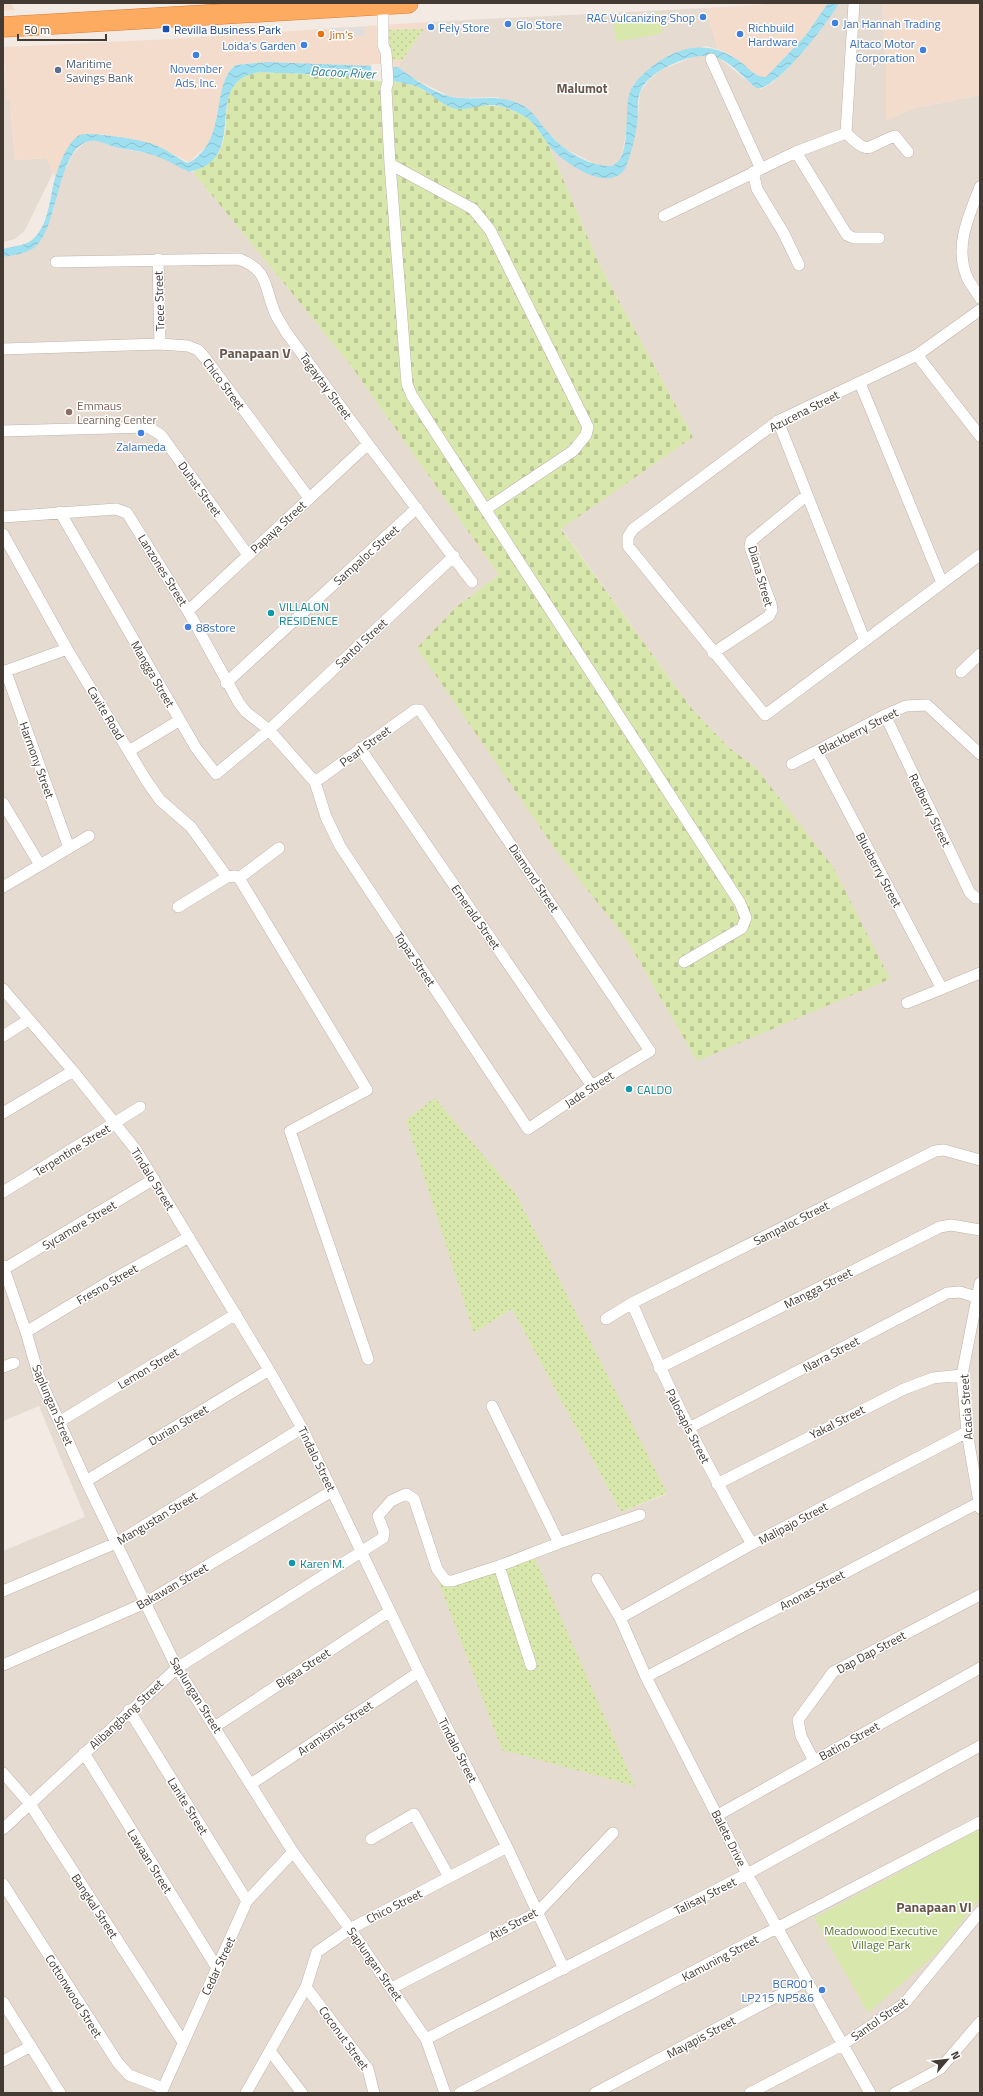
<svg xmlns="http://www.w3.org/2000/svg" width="983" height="2096" font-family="'Titillium Web',sans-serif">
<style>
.residential{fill:#e6dbd1;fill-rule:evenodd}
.commercial{fill:#f4dccd}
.grass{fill:url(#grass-dots)}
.cemetery{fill:url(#cemetery-stones)}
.green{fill:#d8e7ab}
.parking{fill:#e2dedc}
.water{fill:url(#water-waves)}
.pier{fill:#f2eae3}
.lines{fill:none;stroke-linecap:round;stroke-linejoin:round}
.street-casing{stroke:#c0b3a9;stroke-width:12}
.highway-casing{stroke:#dd7c32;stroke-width:21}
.street{stroke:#fff;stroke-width:11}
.highway{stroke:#feab62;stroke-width:20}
.shop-dot{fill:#3f7fe0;stroke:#fff;stroke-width:1.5}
.transit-dot{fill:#1a4fb4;stroke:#fff;stroke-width:1.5}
.food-dot{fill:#e8710a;stroke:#fff;stroke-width:1.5}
.service-dot{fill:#5c6f8a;stroke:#fff;stroke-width:1.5}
.education-dot{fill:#8d6e63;stroke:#fff;stroke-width:1.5}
.culture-dot{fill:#0f9aa8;stroke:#fff;stroke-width:1.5}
.labels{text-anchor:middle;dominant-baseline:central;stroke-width:3;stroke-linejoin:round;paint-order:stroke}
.shop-label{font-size:12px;fill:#366cbe;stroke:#fff;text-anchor:start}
.transit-label{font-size:12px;fill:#164399;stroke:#fff;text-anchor:start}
.food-label{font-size:12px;fill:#c56008;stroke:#fff;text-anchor:start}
.service-label{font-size:12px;fill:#4e5e75;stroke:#fff;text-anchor:start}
.street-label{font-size:12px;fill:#433a33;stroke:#fff}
.education-label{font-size:12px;fill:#785e54;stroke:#fff;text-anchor:start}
.culture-label{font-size:12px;fill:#0d838f;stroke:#fff;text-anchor:start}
.park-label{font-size:12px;fill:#547527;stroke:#fff}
.water-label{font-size:13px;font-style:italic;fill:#297f97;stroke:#fff}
.neighbourhood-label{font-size:13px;font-weight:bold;fill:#66564b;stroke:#fff}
.quarter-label{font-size:14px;font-weight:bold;fill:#66564b;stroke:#fff}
</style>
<defs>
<pattern id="grass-dots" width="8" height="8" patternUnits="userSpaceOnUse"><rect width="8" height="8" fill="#d8e7ab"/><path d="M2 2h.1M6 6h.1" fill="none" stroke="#bbc794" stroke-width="1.8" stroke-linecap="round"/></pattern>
<pattern id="cemetery-stones" width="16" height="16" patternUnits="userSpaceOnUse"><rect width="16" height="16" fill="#d8e7ab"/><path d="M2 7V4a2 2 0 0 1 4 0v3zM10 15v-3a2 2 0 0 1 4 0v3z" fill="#bbc794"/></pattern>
<pattern id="water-waves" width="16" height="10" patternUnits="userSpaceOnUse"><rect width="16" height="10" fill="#9edff0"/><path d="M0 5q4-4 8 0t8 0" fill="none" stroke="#89c0ce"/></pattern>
</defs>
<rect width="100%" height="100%" fill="#f2eae3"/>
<path class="residential" d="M839,3H882L886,60V120L915,108L980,95V2093H3V1551L85,1517L39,1406L3,1421V257L30,250L53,212L58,187L64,172L73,154L84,143L90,141H99L113,147L155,155L174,163L188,172H193L349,363L499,575L456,607L627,940L697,1061L766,782L756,768L727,746L692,709L561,528L693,437L600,266L548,144L554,151L576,166L595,177L626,167L637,125L640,92L649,80L661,70L693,57L709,55L719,58L756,88L761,89L772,83L786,70L808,45ZM435,1098L516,1194L667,1494L621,1512L512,1309L474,1333Z
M706,8L718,49L705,46L665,58L643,74L633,85L628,105V121L623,150L619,161L612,166L597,165L564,148L548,133L531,112L497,97L460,98L449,96L413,78L398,67L428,22Z
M3,56L7,101H10L15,160L46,158L53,173L25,230L15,239L3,242Z"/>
<path class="commercial" d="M3,3H11L15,10L3,11Z
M782,3H828L806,35L766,77H759L729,54L718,49L706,8Z
M882,3H980V95L915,108L886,120V60Z
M428,22L398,67L267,62L236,65L232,68L227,77L219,103L214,134L209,144L189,162L155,145L101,134L68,147L55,178L46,158L15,160L10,101H7L3,47L172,39Z"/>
<path class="grass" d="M424,29L402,60L390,59L387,30Z
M435,1098L516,1194L667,1493L621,1512L512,1309L474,1333L406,1120Z
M532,1552L635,1786L502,1750L439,1583Z"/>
<path class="cemetery" d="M261,72L370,77L391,81L414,85L457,109L483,105L503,107L529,118L548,144L600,266L693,437L561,529L692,709L727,746L756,768L833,867L890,979L697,1061L627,940L555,849L417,648L456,607L499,575L349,363L193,172C201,167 212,162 218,154C237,123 210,78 261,72Z"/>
<path class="green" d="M659,12L663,33L617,42L612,21Z
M980,1829V1898L938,1952L868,2013L814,1918Z"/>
<path class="parking" d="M365,27V36L331,37V28Z"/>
<path class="water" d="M828,3H839C829,21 776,92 756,88C745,79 732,63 718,58C697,49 648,70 640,92C636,103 639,114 637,125C635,139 631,153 626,167C611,194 569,166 554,151C542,139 537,122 522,115C510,108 495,103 481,106C474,107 465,110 457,109C440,106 429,89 412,85C363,73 311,75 261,72C197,80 254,159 189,172C178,167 168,160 156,156C143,151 128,150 114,147C107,145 100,140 91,141C57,144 59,228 35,247C26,254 14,255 3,257V249C13,246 27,246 34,238C48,225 50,199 54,182C58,168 67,141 80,135C89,131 145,140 155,145C166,149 176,157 187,163C192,162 196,158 199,155C226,130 212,82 236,65L267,62L398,67C415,80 437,96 459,98C481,100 501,94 522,105C533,110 539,123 547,131C561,149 588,167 612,166C633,157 623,109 630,92C634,81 645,72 654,65C684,43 714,41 743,64C749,69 757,78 766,77L806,35Z"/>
<path class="pier" d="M371,64H389L393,83L372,80Z"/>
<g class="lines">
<g class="street-casing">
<path id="street" d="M854,3L846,133C871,158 867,145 895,136L908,152
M383,5V45L386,52L388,82L386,89L390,164L407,384L412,396L740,903L746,918L742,928L684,962
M711,59L761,169
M796,152L847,235L854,238H879
M390,164L473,209L490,230L588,427L586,435L573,451L486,509
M753,172L757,189L783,232L799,265
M980,187C969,216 954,246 967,277C970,284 976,291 980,298
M664,216L796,152L846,133
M158,259L160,344
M56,262L239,259C269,270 264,287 275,313C278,320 283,326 286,332L368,444L472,582
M980,310L917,355L778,421L633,529L628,537V546L765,715L980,555
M3,349L160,344L188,346L198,350L206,359L309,498
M917,355L980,436
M860,383L942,583
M778,421L865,641
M3,431L148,427L161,435L248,555
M60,512L196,748L216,774L269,730L454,556
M3,517L116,509L127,513L188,611L239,703L246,712L269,730L315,782L326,817L340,846L528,1129L592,1086L650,1051L420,710H415L315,782
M3,534L67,649L146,780L160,800L191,827L227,877
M188,611L368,444
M713,653L769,616L772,610L771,604L750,547L751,541L807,495
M3,672L67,649
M6,672L69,848
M961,672L980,654
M226,683L417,508
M885,715L970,893L976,898H980
M360,748L592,1086
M129,751L180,720
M817,752L942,989
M792,764L885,715L906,706L927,705L980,754
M3,803L40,865
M239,878L279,848
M3,887L89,836
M178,907L227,877L235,876L239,878L367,1090L290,1131L368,1359
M3,989L73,1071L136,1150L269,1370L302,1428L419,1672L507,1847L564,1969
M907,1003L980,973
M3,1036L28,1020
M3,1113L73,1071
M3,1192L140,1107
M3,1266L26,1332L39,1377L86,1481L177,1668L293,1852L350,1929L426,2039L445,2093
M4,1269L154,1179
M980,1283L962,1375L967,1432L980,1508
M632,1303C667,1386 706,1466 752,1544
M606,1319L632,1303L935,1151L944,1150L980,1160
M26,1332L112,1280L189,1237
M3,1367L14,1363
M659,1368L940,1227L951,1225L980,1230
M492,1406L559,1543L640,1515
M59,1422L236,1314
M689,1428L947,1293L960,1292L976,1297
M86,1481L269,1370
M717,1484L904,1389L933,1378L962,1375
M499,1566L531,1665
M597,1579L620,1618L646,1677L747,1874L870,2093
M3,1591L116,1543L302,1428
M620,1618L752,1544L967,1432
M3,1665L145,1603L332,1491
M646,1677L978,1503
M129,1710L247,1901
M216,1726L390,1611
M84,1753L217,1968
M814,1761L801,1736L798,1720L833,1672L980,1595
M3,1773L30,1804L183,2042
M251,1784L419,1672
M718,1815L980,1668
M3,1829L177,1668L383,1538L384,1532L378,1516L391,1501L406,1494L414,1499L437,1569L446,1581H452L499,1566L559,1543
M371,1839L414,1814L449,1877
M3,1884L118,2063L129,2075L163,2088
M306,1987L368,2069L374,2093
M392,1988L537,1913L613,1833
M3,2002L60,2093
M426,2039L747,1874L980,1746
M270,2051L302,2093
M3,2061L31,2046
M161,2093L247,1901L293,1852
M246,2093L306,1987L317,1952L350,1929L507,1847
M460,2093L980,1822
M595,2093L806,1981
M750,2093L842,2045L904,2004L980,1912
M895,2093L940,2069L980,2022"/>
</g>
<g class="highway-casing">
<path id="highway" d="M3,27L408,3"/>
</g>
<use href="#street" class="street"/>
<use href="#highway" class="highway"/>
</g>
<g class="shop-dot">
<circle cx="703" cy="17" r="4"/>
<circle cx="835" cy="23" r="4"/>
<circle cx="508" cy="24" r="4"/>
<circle cx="431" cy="27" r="4"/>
<circle cx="740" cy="34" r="4"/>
<circle cx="304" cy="45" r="4"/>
<circle cx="923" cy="50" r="4"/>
<circle cx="196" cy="55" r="4"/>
<circle cx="141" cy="433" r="4"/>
<circle cx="188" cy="627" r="4"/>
<circle cx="822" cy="1990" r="4"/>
</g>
<rect class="transit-dot" x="162" y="25" width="8" height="8" rx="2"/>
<circle class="food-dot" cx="321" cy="34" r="4"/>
<circle class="service-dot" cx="58" cy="70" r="4"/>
<circle class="education-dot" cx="69" cy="412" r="4"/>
<g class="culture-dot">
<circle cx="271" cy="613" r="4"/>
<circle cx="629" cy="1089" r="4"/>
<circle cx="292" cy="1563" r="4"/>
</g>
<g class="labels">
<g class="shop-label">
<text x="695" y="17" text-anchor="end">RAC Vulcanizing Shop</text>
<text x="843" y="23">Jan Hannah Trading</text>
<text x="516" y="24">Glo Store</text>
<text x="439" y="27">Fely Store</text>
<text x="748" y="27">Richbuild<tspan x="748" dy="14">Hardware</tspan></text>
<text x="915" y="43" text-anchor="end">Altaco Motor<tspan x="915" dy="14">Corporation</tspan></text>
<text x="296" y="45" text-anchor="end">Loida's Garden</text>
<text x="196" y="68" text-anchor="middle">November<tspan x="196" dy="14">Ads, Inc.</tspan></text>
<text x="141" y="446" text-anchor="middle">Zalameda</text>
<text x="196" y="627">88store</text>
<text x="814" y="1983" text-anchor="end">BCR001<tspan x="814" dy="14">LP215 NP5&amp;6</tspan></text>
</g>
<g class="transit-label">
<text x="174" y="29">Revilla Business Park</text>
</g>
<g class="food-label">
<text x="329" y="34">Jim's</text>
</g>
<g class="service-label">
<text x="66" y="63">Maritime<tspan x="66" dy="14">Savings Bank</tspan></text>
</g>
<g class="street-label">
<text transform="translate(159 301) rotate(-92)">Trece Street</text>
<text transform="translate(224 384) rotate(53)">Chico Street</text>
<text transform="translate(326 386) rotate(54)">Tagaytay Street</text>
<text transform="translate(804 411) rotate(-27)">Azucena Street</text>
<text transform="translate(200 489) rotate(54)">Duhat Street</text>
<text transform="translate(278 527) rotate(-43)">Papaya Street</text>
<text transform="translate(366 555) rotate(-42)">Sampaloc Street</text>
<text transform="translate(163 570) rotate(58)">Lanzones Street</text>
<text transform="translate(761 576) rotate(74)">Diana Street</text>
<text transform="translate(361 643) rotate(-43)">Santol Street</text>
<text transform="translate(153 674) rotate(60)">Mangga Street</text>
<text transform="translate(106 713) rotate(59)">Cavite Road</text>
<text transform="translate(858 731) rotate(-27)">Blackberry Street</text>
<text transform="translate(365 746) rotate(-36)">Pearl Street</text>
<text transform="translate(37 760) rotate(70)">Harmony Street</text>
<text transform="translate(930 810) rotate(64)">Redberry Street</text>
<text transform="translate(879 870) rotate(62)">Blueberry Street</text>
<text transform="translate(534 878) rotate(56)">Diamond Street</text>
<text transform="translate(476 917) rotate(55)">Emerald Street</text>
<text transform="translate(415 959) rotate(56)">Topaz Street</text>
<text transform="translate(589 1089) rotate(-33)">Jade Street</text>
<text transform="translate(72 1150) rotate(-32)">Terpentine Street</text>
<text transform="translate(153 1179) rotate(58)">Tindalo Street</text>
<text transform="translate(791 1223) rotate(-27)">Sampaloc Street</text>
<text transform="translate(79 1225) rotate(-31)">Sycamore Street</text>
<text transform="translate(107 1284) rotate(-30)">Fresno Street</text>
<text transform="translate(818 1288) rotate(-27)">Mangga Street</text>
<text transform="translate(831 1354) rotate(-28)">Narra Street</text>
<text transform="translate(148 1368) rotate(-31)">Lemon Street</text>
<text transform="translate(53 1405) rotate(67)">Saplungan Street</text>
<text transform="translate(966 1407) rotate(-94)">Acacia Street</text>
<text transform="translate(837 1422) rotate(-27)">Yakal Street</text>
<text transform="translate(178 1425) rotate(-31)">Durian Street</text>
<text transform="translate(688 1426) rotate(63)">Palosapis Street</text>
<text transform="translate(317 1459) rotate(64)">Tindalo Street</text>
<text transform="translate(157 1518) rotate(-31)">Mangustan Street</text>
<text transform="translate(793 1523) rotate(-28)">Malipajo Street</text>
<text transform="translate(172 1586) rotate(-30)">Bakawan Street</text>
<text transform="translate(812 1590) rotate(-28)">Anonas Street</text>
<text transform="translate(871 1652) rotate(-28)">Dap Dap Street</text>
<text transform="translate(303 1668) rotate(-33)">Bigaa Street</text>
<text transform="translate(196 1695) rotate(58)">Saplungan Street</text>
<text transform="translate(126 1714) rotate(-43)">Alibangbang Street</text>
<text transform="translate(335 1728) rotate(-34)">Aramismis Street</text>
<text transform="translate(849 1741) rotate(-29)">Batino Street</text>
<text transform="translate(458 1750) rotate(63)">Tindalo Street</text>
<text transform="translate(188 1806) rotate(58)">Lanite Street</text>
<text transform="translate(729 1838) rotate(63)">Balete Drive</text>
<text transform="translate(150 1861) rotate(58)">Lawaan Street</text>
<text transform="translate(705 1896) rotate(-27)">Talisay Street</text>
<text transform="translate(95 1906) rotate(57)">Bangkal Street</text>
<text transform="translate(394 1906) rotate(-27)">Chico Street</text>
<text transform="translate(513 1924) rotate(-29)">Atis Street</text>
<text transform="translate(720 1958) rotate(-28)">Kamuning Street</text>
<text transform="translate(375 1964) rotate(55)">Saplungan Street</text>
<text transform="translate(218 1966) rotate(-65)">Cedar Street</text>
<text transform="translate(74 1996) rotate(58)">Cottonwood Street</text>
<text transform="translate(879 2019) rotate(-35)">Santol Street</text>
<text transform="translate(701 2037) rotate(-28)">Mayapis Street</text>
<text transform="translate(344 2038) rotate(54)">Coconut Street</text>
</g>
<g class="education-label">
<text x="77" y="405">Emmaus<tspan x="77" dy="14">Learning Center</tspan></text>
</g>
<g class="culture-label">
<text x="279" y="606">VILLALON<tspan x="279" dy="14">RESIDENCE</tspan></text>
<text x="637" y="1089">CALDO</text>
<text x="300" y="1563">Karen M.</text>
</g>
<g class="park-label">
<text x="881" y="1930">Meadowood Executive<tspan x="881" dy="14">Village Park</tspan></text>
</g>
<g class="water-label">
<text transform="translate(343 72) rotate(3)">Bacoor River</text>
</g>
<g class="neighbourhood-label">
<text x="582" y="88">Malumot</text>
</g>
<g class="quarter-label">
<text x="255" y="352">Panapaan V</text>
<text x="934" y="1906">Panapaan VI</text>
</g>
</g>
<rect width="983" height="2096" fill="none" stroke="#433a33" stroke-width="8"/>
<g transform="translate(947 2060) rotate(62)" stroke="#ffffff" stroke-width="3" paint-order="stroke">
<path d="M0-3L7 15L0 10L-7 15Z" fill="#433a33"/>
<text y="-6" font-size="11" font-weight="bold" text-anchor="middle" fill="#433a33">N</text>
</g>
<path d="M18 34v6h88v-6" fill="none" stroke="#433a33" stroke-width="2"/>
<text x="24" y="34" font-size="12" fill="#433a33" stroke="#ffffff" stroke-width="3" paint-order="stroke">50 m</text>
</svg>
